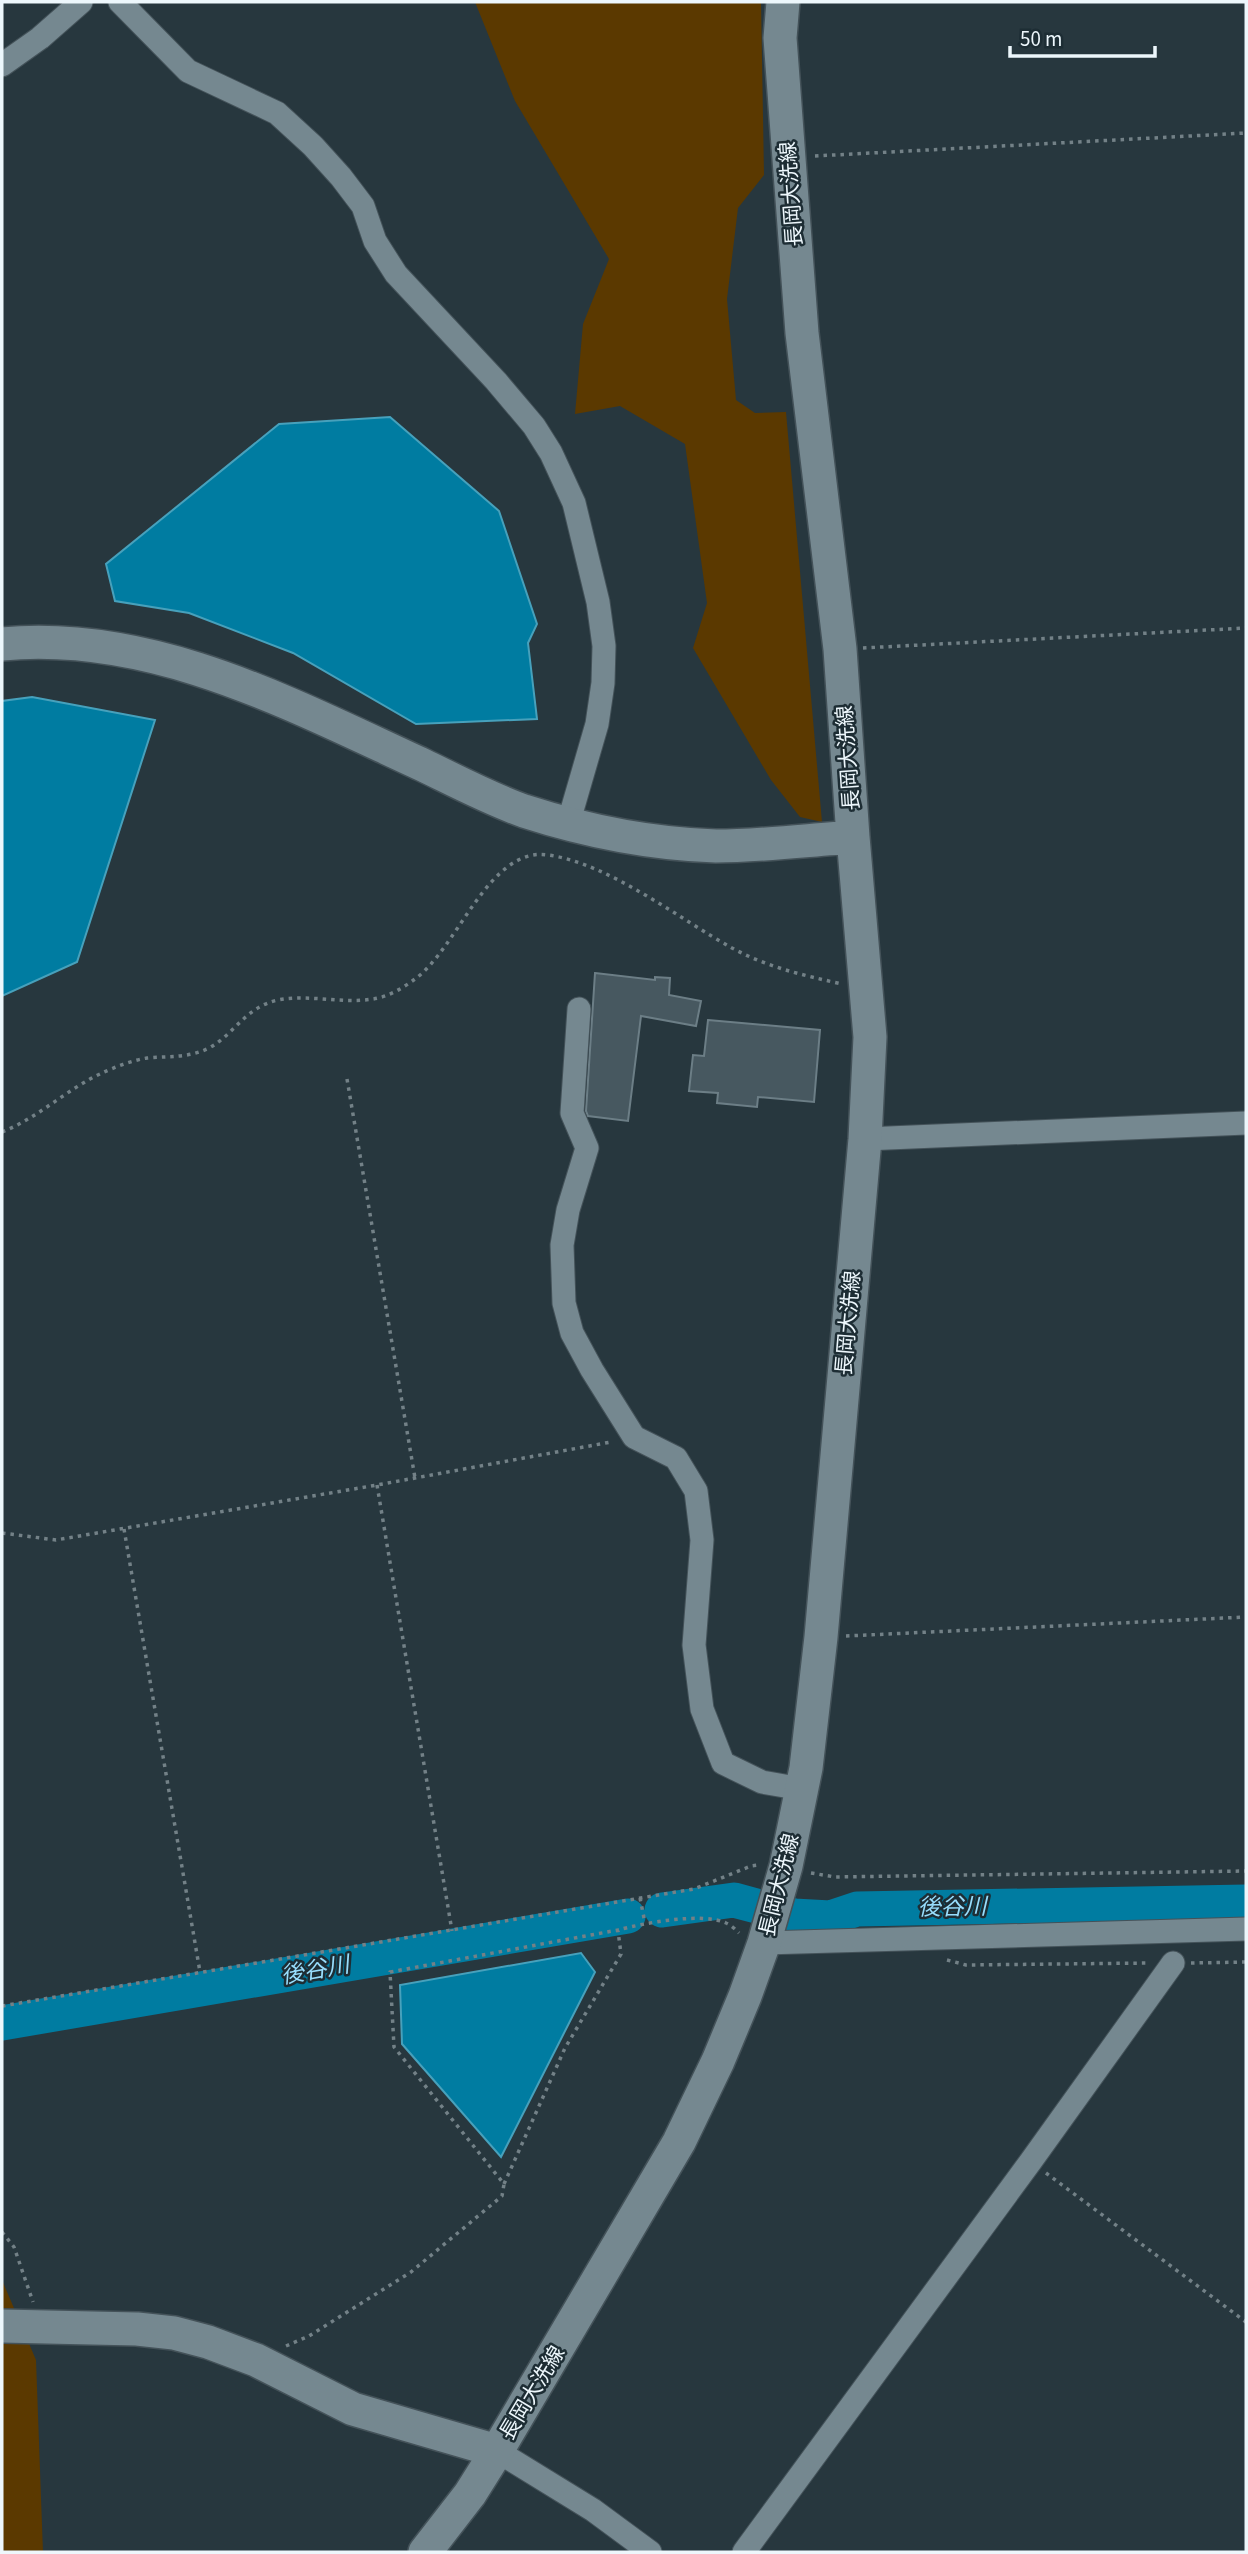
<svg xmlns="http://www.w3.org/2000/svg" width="1248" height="2554" font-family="'Source Sans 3','Noto Sans JP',sans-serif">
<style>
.green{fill:#5b3900}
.water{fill:#007ca1;stroke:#47a1bc;stroke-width:2}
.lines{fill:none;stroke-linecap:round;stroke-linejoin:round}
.river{stroke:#007ca1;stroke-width:35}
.building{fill:#475860;stroke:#6c7e86;stroke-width:2}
.street-casing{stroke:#445259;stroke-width:25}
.secondary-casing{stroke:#445259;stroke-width:36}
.path{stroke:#738187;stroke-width:3.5;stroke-dasharray:3.5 5;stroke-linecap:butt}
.street{stroke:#758890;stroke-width:23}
.secondary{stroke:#758890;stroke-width:33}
.labels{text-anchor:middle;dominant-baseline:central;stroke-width:5;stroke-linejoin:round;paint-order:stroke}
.street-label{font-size:21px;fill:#edf7fc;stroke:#1d2d34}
.water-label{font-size:23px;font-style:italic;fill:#97ddfc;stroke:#1d2d34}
</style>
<rect width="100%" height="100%" fill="#27373e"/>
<path class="green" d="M475,2H761L764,175L738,208L727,299L736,400L755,413L786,412L822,822L800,817L771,780L693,648L707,603L685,444L620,406L575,414L583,324L609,259L515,101Z
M2,2280L36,2360L43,2552H2Z"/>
<path class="water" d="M390,417L499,511L537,624L528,643L537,719L416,724L293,653L189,613L115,601L106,564L279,424Z
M32,697L155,720L77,962L2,996V701Z
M581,1953L595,1972L501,2157L402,2044L400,1985Z"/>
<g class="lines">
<path class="river" d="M662,1910L734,1900L794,1916L830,1918L857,1909L1246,1902
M2,2023L628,1916"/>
</g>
<path class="building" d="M595,973L655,980V977L670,978L669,995L701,1001L696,1026L641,1016L628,1121L588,1116L586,1111Z
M708,1020L820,1030L814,1102L758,1097L757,1107L717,1103L718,1093L689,1091L693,1055L704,1056Z"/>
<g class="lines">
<g class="street-casing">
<path id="street" d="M120,2L188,71L277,113L313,146L341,177L363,206L375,241L396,274L496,381L534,426L551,453L574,503L598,602L604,646L603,683L597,724L568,824
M2,65L40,38L81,2
M579,1009L572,1113L587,1148L568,1210L562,1245L564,1303L572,1333L592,1370L634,1437L676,1458L696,1491L702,1540L694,1645L702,1709L723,1763L762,1782L802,1789
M865,1139L1246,1123
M764,1943L1246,1929
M497,2451L593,2510L650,2552
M744,2552L1031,2161L1173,1963"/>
</g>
<g class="secondary-casing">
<path id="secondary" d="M2,644C153,630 290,704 423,765C456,781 490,799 524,811C586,831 651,844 716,846C761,846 808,840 853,837
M2,2326L137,2329L174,2333L208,2342L256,2360L353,2409L497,2451
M425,2552L470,2494L497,2451L679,2142L718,2061L745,1996L764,1943L786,1866L806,1768L821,1637L865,1139L870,1037L853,837L840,649L802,333L780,38L783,2"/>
</g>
<path class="path" d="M815,156L1246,133
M863,648L1246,628
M347,1079L415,1478
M2,1132C38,1118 67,1089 102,1073C115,1067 133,1060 147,1058C169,1056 189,1058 209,1048C235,1034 245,1007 278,1000C309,994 341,1004 373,999C388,997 403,988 415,979C458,948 489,846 548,855C608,863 678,918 732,948C767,967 802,975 842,984
M377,1485L452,1931
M124,1529L200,1972
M2,1533L56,1540L377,1485L611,1442
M846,1636L1246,1617
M811,1873L835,1877L1246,1871
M640,1898L645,1923
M947,1960L966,1965L1149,1963
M1191,1963L1246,1962
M2,2006L694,1889L751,1866L759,1865
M1046,2173L1246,2322
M504,2184L565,2048L621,1954L618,1931
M2,2232L14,2247L33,2302
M286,2346L309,2336L411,2272L502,2196L504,2184L394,2047L390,1972L618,1930C644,1923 702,1912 726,1923C731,1925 736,1930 739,1933"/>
<use href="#street" class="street"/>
<use href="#secondary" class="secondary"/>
</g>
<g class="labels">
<g class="street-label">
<text transform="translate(791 194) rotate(-94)">長岡大洗線</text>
<text transform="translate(848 758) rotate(-94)">長岡大洗線</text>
<text transform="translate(848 1323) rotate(-85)">長岡大洗線</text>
<text transform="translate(779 1885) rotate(-76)">長岡大洗線</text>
<text transform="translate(532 2393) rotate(-59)">長岡大洗線</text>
</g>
<g class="water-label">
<text transform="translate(952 1907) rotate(-1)">後谷川</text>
<text transform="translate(315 1970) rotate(-10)">後谷川</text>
</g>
</g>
<rect width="1248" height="2554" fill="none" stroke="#edf7fc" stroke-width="7"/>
<path d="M1010 46v10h145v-10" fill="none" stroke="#edf7fc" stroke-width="3.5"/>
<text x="1020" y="46" font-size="21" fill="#edf7fc" stroke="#1d2d34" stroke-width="5" paint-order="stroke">50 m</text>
</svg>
